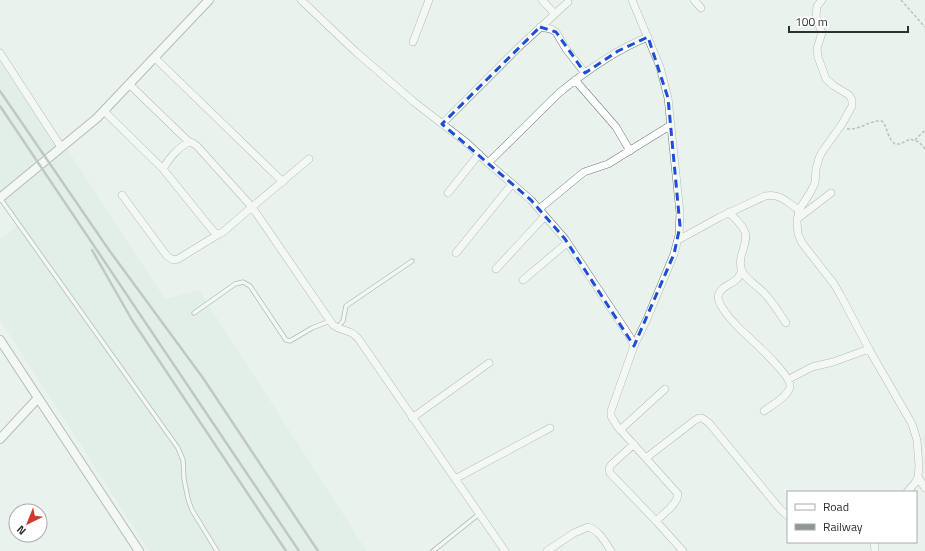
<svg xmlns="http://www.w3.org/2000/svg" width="925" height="551" font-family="'Titillium Web',sans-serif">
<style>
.built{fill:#daece2}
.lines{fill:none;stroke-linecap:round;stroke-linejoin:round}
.service-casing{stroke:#737b77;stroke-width:5}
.minor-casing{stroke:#737b77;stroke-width:8}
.tertiary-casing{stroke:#737b77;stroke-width:10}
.path{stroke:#828885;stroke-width:1.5;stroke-dasharray:3 2;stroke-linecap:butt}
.service{stroke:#fff;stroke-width:3.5}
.minor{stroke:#fff;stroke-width:7}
.tertiary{stroke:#fff;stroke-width:8}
.rail{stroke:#909692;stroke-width:2.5}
.marked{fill:none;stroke:#1d4ed8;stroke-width:3;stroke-dasharray:8 5;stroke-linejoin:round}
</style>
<rect width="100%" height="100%" fill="#e9f2ed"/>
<path class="built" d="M0,46L165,299L199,290L367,551H149L0,320V239L19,225L0,196Z"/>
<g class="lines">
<g class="service-casing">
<path id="service" d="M0,198L178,448L183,460L184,479L188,499L192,510L217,551
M194,313L235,284L243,282L250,286L286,340L290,341L312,328L330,321
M338,327L343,321L346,306L412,261
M433,551L479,514"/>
</g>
<g class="minor-casing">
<path id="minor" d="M301,0L356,52L414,102L467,143L488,163L531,200L565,239L630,337L634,346L611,411V416L617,426L678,494C678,504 663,514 656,521L683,551
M542,0L555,14
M632,0L660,67L668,98L680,213L679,235L674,254L647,319L634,346
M694,0L701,8
M822,0L817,6L816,17L822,33L817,48L818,57L826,79L834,86L849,95L852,100V106L842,124L822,152L819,158L816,169L815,183L810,193L799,210L797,222L798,234L802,243L834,284L841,296L870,351L912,424L917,440L919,466L918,477L915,483L907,492
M540,27L551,29L556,32L566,49L585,73
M413,42L429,0
M0,53L61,147
M155,58L283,182
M575,80L616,127L630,151
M129,84L189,142
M104,111L163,169
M442,124L519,47L568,2
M189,142L193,143L197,146L252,207L223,232L219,234L215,233L209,226L163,169C168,159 179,147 189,142Z
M309,159L252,207L333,325C344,333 351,328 360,341L505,551
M488,163L559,93C586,71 615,50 648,37
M448,193L479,154
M122,195L167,256L173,260L178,259L219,234
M539,209L584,172L608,164L671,125
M729,212C734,218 742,224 745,232C749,244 736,257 742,271C746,280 758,286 764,293C773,302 779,313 786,323
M797,219L831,193
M678,240L720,217L765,196C781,193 786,202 799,210
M456,253L512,184
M496,269L545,216
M742,271C740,273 739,277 737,279C731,285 719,287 718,297C718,300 720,303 721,306C726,314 732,321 738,327C748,337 791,374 790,386C790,395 771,406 764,411
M523,280L567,243
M789,379L812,367L833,362L869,349
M412,418L489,363
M620,430L665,389
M634,444L611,465L609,469L610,473L656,521
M646,458L694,421L699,418H702L709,423L780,509L788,516
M918,477L925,488
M455,479L550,428
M874,542L875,551
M547,551L574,533L588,527C599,530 605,542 611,551"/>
</g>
<g class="tertiary-casing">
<path id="tertiary" d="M0,198L97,118L209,0
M0,340L139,551
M0,439L38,398"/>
</g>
<path class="path" d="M901,0L925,27
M847,129C861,130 869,120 882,121C888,128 887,138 895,144H900L910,139L919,142L925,149
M915,140L925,130"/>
<use href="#service" class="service"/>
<use href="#minor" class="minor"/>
<use href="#tertiary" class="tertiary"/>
<path class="rail" d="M0,91L109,250L203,378L318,551
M0,106C101,254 199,403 299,551
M92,250L132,320L286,551"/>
</g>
<path d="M0 0H925V551H0ZM540,27L556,32L585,73L618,51L648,37L668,98L680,226L674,254L634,346L565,239L531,200L442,124Z" fill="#e9f2ed" fill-opacity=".55" fill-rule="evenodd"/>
<path class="marked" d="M540,27L556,32L585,73L618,51L648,37L668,98L680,226L674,254L634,346L565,239L531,200L442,124Z"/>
<rect x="787" y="491" width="130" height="52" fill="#ffffff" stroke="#abacab"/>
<rect x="795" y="504" width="20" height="6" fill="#ffffff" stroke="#abacab"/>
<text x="823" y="511" font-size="12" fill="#2d302e">Road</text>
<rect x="795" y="524" width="20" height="6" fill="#909692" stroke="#abacab"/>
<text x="823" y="531" font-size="12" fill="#2d302e">Railway</text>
<g transform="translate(28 523) rotate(223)"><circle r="19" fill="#ffffff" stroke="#abacab"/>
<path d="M0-3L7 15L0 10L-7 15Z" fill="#ca3d30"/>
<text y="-6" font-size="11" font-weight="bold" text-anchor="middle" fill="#2d302e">N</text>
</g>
<path d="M789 26v6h119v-6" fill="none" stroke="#2d302e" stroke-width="2"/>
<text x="795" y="26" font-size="12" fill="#2d302e" stroke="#ffffff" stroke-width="3" paint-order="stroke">100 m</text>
</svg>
